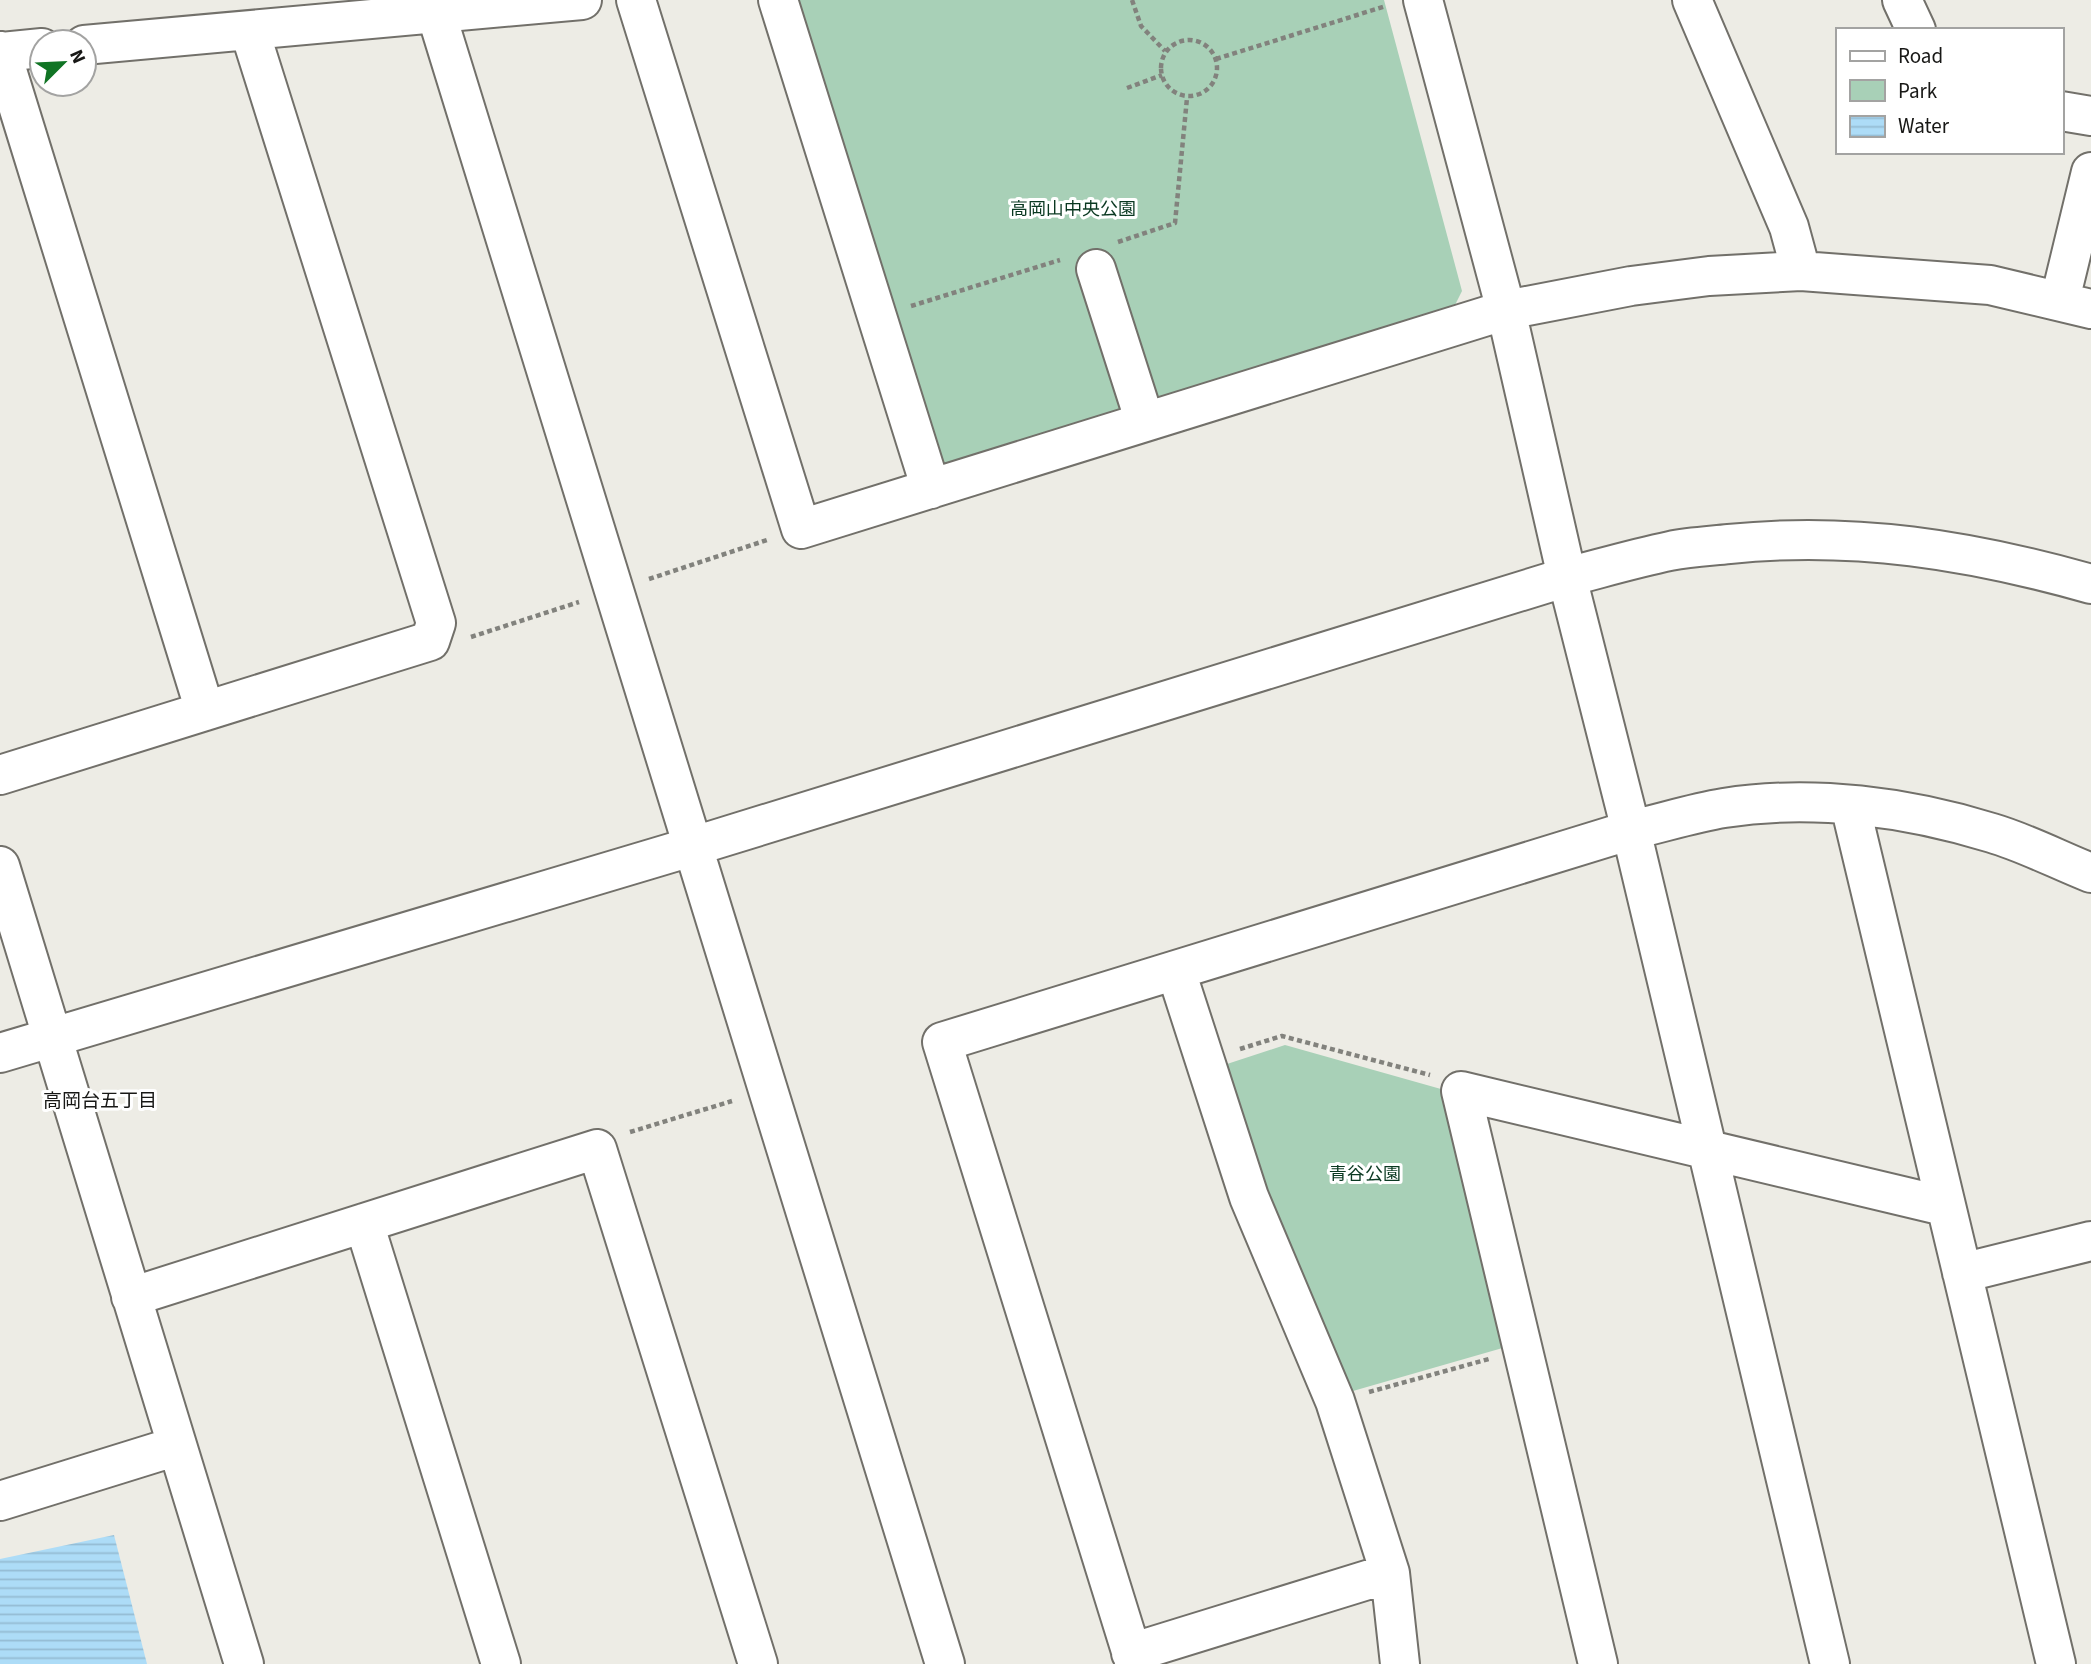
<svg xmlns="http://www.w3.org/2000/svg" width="2091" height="1664" font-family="'Source Sans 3','Noto Sans JP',sans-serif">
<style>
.park{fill:#a8d0b7}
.water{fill:url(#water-rules)}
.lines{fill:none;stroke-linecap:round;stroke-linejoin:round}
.minor-casing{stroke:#72706a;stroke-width:42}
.path{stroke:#82827d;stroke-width:4.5;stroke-dasharray:5 3.5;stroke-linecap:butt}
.minor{stroke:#fff;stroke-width:38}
.labels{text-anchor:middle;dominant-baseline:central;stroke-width:6;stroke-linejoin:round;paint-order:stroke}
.park-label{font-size:18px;fill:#0a3821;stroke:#fff}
.neighbourhood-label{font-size:19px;fill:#181816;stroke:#fff}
</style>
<defs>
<pattern id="water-rules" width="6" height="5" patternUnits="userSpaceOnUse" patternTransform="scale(1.75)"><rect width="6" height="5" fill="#addcf7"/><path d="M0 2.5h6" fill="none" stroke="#94bcd3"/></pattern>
</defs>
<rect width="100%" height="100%" fill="#edece5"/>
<path class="park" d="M790,0H1384L1462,291L1454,307L936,469Z
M1285,1045L1448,1091L1506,1347L1346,1393L1266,1195L1227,1064Z"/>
<path class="water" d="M114,1535L147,1664H0V1559Z"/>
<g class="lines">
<g class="minor-casing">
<path id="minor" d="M432,0L945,1664
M636,0L801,529L1506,310L1631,286L1709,276L1801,271L1990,285L2091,309
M778,0L931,489
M1423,0L1506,310L1567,577L1631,830L1830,1664
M1692,0L1789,227L1801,271
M1902,0L1916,30
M84,45L582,0
M1,51L205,711
M0,52L42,48
M2061,111L2091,116
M1096,269L1145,422
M2060,300L2091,172
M0,775L430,641L436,623L250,32
M1850,805L2056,1664
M0,866L244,1664
M0,1053L691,847L1567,577C1602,568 1636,558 1670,551C1689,547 1710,546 1729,544C1853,531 1971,550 2091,584
M364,1223L501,1664
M1962,1273L2091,1241
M131,1297L597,1149L758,1664
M0,1501L177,1446
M1390,1573L1400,1664
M1131,1653L1390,1573L1335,1401L1249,1197L1176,971
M1135,1664L942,1042L1631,830C1662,823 1693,813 1724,808C1813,794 1908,807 1992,833C2026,843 2058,860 2091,873
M1598,1664L1461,1091L1944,1206"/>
</g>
<path class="path" d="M1132,0L1141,26L1165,51
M1161 68a28 28 0 1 1 56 0a28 28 0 1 1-56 0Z
M1216,59L1386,6
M1127,88L1162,75
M1118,242L1175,223L1187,98
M911,306L1060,260
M649,579L767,540
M471,637L579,602
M1240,1049L1282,1036L1430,1075
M630,1132L732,1101
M1369,1392L1489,1359"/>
<use href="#minor" class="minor"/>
</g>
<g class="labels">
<g class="park-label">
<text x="1073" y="209">高岡山中央公園</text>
<text x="1365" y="1174">青谷公園</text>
</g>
<g class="neighbourhood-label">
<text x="100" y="1101">高岡台五丁目</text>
</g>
</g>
<rect x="1836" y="28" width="228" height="126" fill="#ffffff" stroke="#a3a3a2" stroke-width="2"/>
<rect x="1850" y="51" width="35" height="10" fill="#ffffff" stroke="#a3a3a2" stroke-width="2"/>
<text x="1898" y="63" font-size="21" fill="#181816">Road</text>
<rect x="1850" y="80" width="35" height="21" fill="#a8d0b7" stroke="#a3a3a2" stroke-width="2"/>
<text x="1898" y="98" font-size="21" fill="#181816">Park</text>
<rect x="1850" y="116" width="35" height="21" fill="url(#water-rules)" stroke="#a3a3a2" stroke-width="2"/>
<text x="1898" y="133" font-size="21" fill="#181816">Water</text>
<g transform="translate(63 63) rotate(66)"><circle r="33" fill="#ffffff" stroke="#a3a3a2" stroke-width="2"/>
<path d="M0-5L12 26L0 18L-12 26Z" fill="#107424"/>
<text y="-10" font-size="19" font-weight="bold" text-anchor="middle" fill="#181816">N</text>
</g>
</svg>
